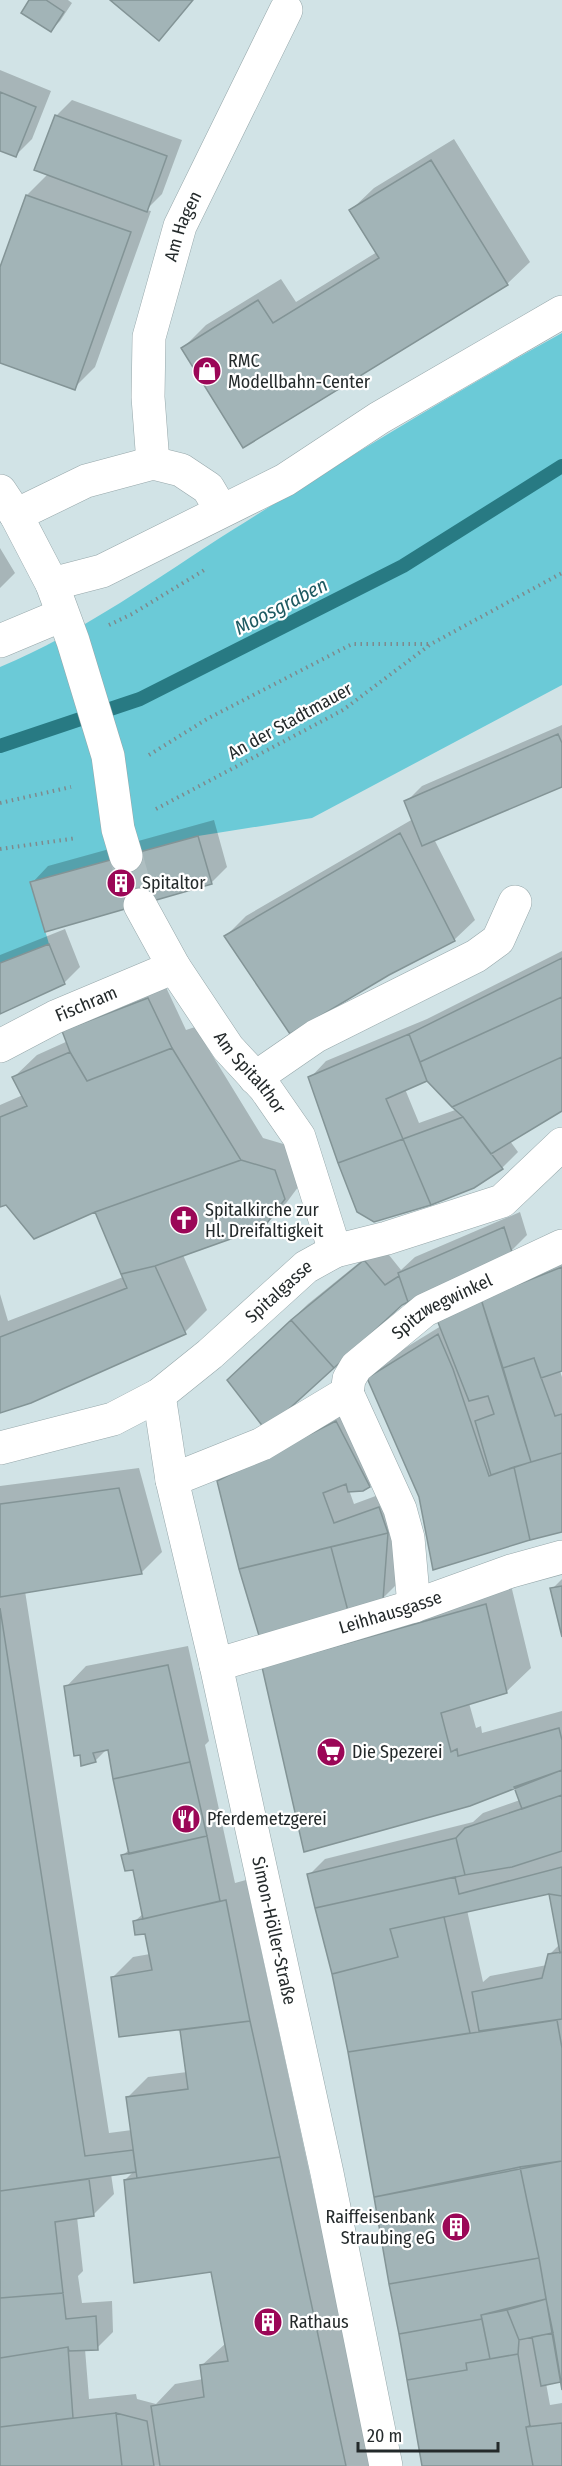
<svg xmlns="http://www.w3.org/2000/svg" width="562" height="2466" font-family="'Fira Sans Condensed',sans-serif">
<style>
.green{fill:#6bcad7}
.shadow{fill:#0003;fill-rule:evenodd}
.lines{fill:none;stroke-linecap:round;stroke-linejoin:round}
.stream{stroke:#287a83;stroke-width:14}
.building{fill:#a2b4b7;stroke:#839496;stroke-width:1.5}
.minor-tunnel{stroke:#aebec1;stroke-width:33;stroke-dasharray:33 16;stroke-linecap:butt}
.minor-casing{stroke:#96a7aa;stroke-width:34}
.path{stroke:#7e8a8d;stroke-width:4;stroke-dasharray:1.5 4.5;stroke-linecap:butt}
.minor{stroke:#fff;stroke-width:33}
.labels{text-anchor:middle;dominant-baseline:central;stroke-width:4.5;stroke-linejoin:round;paint-order:stroke}
.street-label{font-size:18px;fill:#242a2b;stroke:#fff}
.poi-label{font-size:18px;fill:#242a2b;stroke:#fff;text-anchor:start}
.water-label{font-size:20px;font-style:italic;fill:#1e5a62;stroke:#fff}
</style>
<rect width="100%" height="100%" fill="#d1e3e6"/>
<path class="green" d="M562,333V685L312,818L198,836L31,882L49,944L0,963V667C84,632 158,577 234,529C342,461 450,395 562,333Z"/>
<path class="shadow" d="M31,0H68L72,3L60,21L51,30Z
M0,70L51,91L32,139L16,155L0,149Z
M72,100L182,140L162,194L146,210L151,211L95,367L74,388L0,361V271L27,195L48,174L56,116Z
M454,139L530,262L507,284L183,348L206,325L281,279L296,302L377,252L351,210L374,188Z
M0,548L15,573L0,588Z
M562,725V785L434,839L475,920L454,940L226,936L246,916L413,819L406,802L422,786Z
M214,820L227,867L211,883H32L48,866Z
M65,929L80,967L64,983L0,1012V955Z
M562,951V1109L510,1141L518,1152L502,1168L473,1187L310,1078L326,1061L427,1019ZM427,1079L458,1109L419,1123L405,1089Z
M164,983L186,1030L195,1027L263,1138L297,1148L307,1175L287,1202L264,1226L183,1255L207,1310L185,1332L0,1412V1294L8,1321L123,1277L96,1210L6,1203L0,1205V1105L23,1095L14,1077L37,1055L68,1041L64,1031Z
M520,1212L527,1235L511,1251L401,1304L245,1364L308,1304L381,1245L401,1270L415,1257Z
M562,1258V1370L560,1371L562,1377V1531L421,1496L369,1378L389,1358L441,1326L455,1305Z
M357,1401L390,1466L370,1486L362,1490H349L354,1504L400,1487L399,1582L382,1599L261,1637L218,1482L239,1461Z
M139,1468L162,1552L142,1572L25,1591L109,2133L132,2130L127,2098L148,2077L187,2072L181,2029L113,1977L133,1957L150,1954L146,1932L135,1921L144,1913L134,1868L123,1855L130,1849L109,1747L95,1761L66,1687L86,1666L188,1646L209,1741L205,1745L235,1883L246,1880L373,2466H0V1486ZM135,2170L125,2180L212,2270L226,2343L201,2366L203,2379L175,2384L156,2404L137,2399L136,2394L89,2399L85,2349L97,2348L113,2332L112,2301L82,2303L78,2276L83,2271L77,2217L93,2215L114,2194L111,2174Z
M562,1579V1630L552,1589Z
M510,1581L531,1668L506,1692L469,1703L476,1728L481,1726L482,1733L562,1711V2383V2380L546,2383L550,2405L562,2403V2466H423L350,2052L309,1875L325,1859L473,1822L483,1813L520,1800L515,1787L264,1667ZM550,1892L560,1944L549,1955L547,1965L490,1976L483,1982L467,1910Z"/>
<g class="lines">
<path class="stream" d="M0,746L140,699L403,566L562,466"/>
</g>
<path class="building" d="M29,0H46L64,12L51,32L21,13Z
M110,0H193L159,41Z
M0,92L36,107L16,157L0,151Z
M55,115L167,156L147,212L34,170Z
M431,160L508,285L243,448L181,348L258,300L273,323L379,258L349,210Z
M26,195L131,232L75,390L0,363V267Z
M558,734L562,743V787L422,846L404,801Z
M400,833L455,941L389,975L290,1034L224,936Z
M198,836L212,884L45,932L30,882Z
M49,944L65,984L0,1014V963Z
M562,958V997L420,1062L409,1034Z
M562,997V1057L452,1107L427,1081L420,1062Z
M148,998L172,1048L87,1081L70,1052L62,1031Z
M409,1034L427,1081L386,1099L403,1139L338,1163L308,1077Z
M172,1048L241,1160L95,1212L34,1239L6,1205L0,1207V1117L27,1106L12,1077L70,1052L87,1081Z
M562,1057V1111L491,1154L463,1117L452,1107Z
M463,1117L503,1169L474,1188L431,1205L403,1139Z
M403,1139L431,1205L374,1222L357,1212L338,1163Z
M241,1160L275,1170L285,1199L264,1227L155,1266L121,1274L95,1212Z
M504,1227L512,1252L408,1302L398,1273Z
M364,1260L385,1285L399,1276L408,1302L402,1305L334,1368L291,1320Z
M155,1266L186,1334L31,1403L0,1413V1337L127,1288L121,1274Z
M562,1267V1371L541,1378L534,1358L503,1368L481,1299Z
M481,1299L531,1462L491,1475L475,1421L494,1414L488,1396L469,1401L437,1320Z
M291,1320L334,1368L268,1428H264L227,1380Z
M438,1334L453,1369L489,1476L514,1467L530,1540L433,1570L419,1497L367,1378Z
M534,1358L555,1416L562,1414V1453L531,1462L503,1368Z
M336,1421L370,1487L363,1491L348,1492L346,1484L323,1493L334,1523L379,1507L388,1533L239,1569L217,1481Z
M562,1453V1532L530,1540L514,1467Z
M119,1488L142,1574L0,1597V1504Z
M388,1533L383,1600L348,1611L331,1547Z
M331,1547L348,1611L260,1639L239,1569Z
M562,1586V1637L550,1588Z
M486,1604L507,1693L441,1713L451,1752L457,1749L458,1756L559,1728L562,1740V1770L470,1806L304,1852L262,1667Z
M0,1608L85,2156L133,2150L136,2172L0,2191Z
M168,1665L190,1762L113,1779L108,1750L93,1753L96,1762L81,1766L80,1755L74,1756L64,1686Z
M190,1762L207,1836L129,1854L113,1779Z
M562,1770V1795L522,1809L514,1787Z
M562,1795V1851L512,1867L465,1875L456,1838L465,1828Z
M207,1836L220,1901L143,1919L133,1870L125,1871L121,1855Z
M456,1838L465,1875L315,1908L307,1874Z
M562,1867V1896L549,1894L390,1929L398,1957L332,1974L315,1908L455,1877L459,1894Z
M549,1894L562,1896V1952L560,1953Z
M226,1900L250,2021L119,2037L111,1977L152,1970L145,1934L135,1935L133,1921Z
M444,1917L470,2033L348,2052L332,1974L398,1957L390,1929Z
M562,1952V2019L479,2031L472,1992L542,1978L548,1954Z
M557,2020L562,2048V2161L374,2197L348,2052Z
M250,2021L280,2157L137,2178L126,2097L188,2089L180,2030Z
M280,2157L346,2466H160L151,2406L204,2397L200,2365L228,2361L211,2272L134,2283L124,2180Z
M562,2161V2390L539,2258L520,2167Z
M520,2167L539,2258L389,2284L374,2197Z
M89,2179L94,2216L55,2222L63,2293L0,2298V2191Z
M539,2258L546,2299L481,2315L482,2319L399,2334L389,2284Z
M63,2293L66,2319L96,2316L98,2350L69,2351L68,2347L0,2358V2298Z
M546,2299L553,2333L519,2340L507,2310Z
M507,2310L519,2340L518,2354L490,2359L481,2315Z
M482,2319L490,2359L466,2363L467,2370L407,2380L399,2334Z
M553,2333L561,2382L541,2386L532,2337Z
M68,2347L73,2418L0,2427V2358Z
M518,2354L530,2426L526,2427L533,2466H422L407,2380L467,2370L466,2363Z
M116,2413L122,2466H0V2427Z
M116,2413L147,2421L154,2466H122Z
M562,2423V2466H533L526,2427Z"/>
<g class="lines">
<path class="minor-tunnel" d="M126,856L140,905"/>
<g class="minor-casing">
<g id="minor">
<path id="s1" d="M153,463L148,397L149,337L180,226L286,10"/>
<path d="M0,491L16,515L52,584L73,641L108,756L118,829L126,856"/>
<path d="M16,515L86,481L153,463L181,470L208,488L221,510"/>
<path d="M52,584L102,571L285,480L379,418L562,312"/>
<path d="M0,641L62,615"/>
<path id="s2" d="M140,905L174,967L228,1048L265,1088L299,1137L335,1251"/>
<path id="s3" d="M0,1046L55,1017L174,967"/>
<path d="M255,1078L316,1036L476,956L498,940L515,902"/>
<path d="M347,1393L400,1509L408,1538L414,1606"/>
<path id="s4" d="M159,1395L172,1480L216,1665L327,2173L386,2466"/>
<path id="s5" d="M0,1448L113,1419L159,1395L210,1354L306,1267L335,1251L387,1238L502,1201L562,1144"/>
<path id="s6" d="M172,1480L262,1444L347,1393L349,1379L356,1367L425,1310L562,1246"/>
<path id="s7" d="M216,1665L414,1606L511,1571L562,1557"/>
</g>
</g>
<path class="path" d="M109,625L132,614L206,569
M149,755L207,719L352,644H431
M0,803L71,787
M156,809L343,710L431,644L562,573
M0,849L77,838"/>
<use href="#minor" class="minor"/>
</g>
<defs>
<g id="shop-disc" transform="scale(1.5)"><circle r="9.5" fill="#9b0757" stroke="#fff"/><path d="M-5-2.5h2.3a2.7 3.5 0 0 1 5.4 0H5L5.5 6h-11ZM-1.5-2.5h3a1.5 2.3 0 0 0-3 0Z" fill="#fff"/></g>
<g id="building-disc" transform="scale(1.5)"><circle r="9.5" fill="#9b0757" stroke="#fff"/><path d="M-4-6H4V6H1V3H-1V6H-4ZM-2.5-4.3h1.7v1.8h-1.7ZM.8-4.3h1.7v1.8H.8ZM-2.5-1h1.7V.8h-1.7ZM.8-1h1.7V.8H.8Z" fill="#fff"/></g>
<g id="church-disc" transform="scale(1.5)"><circle r="9.5" fill="#9b0757" stroke="#fff"/><path d="M-1.2-6h2.4v3.5h3.3v2.4h-3.3V6h-2.4V-.1h-3.3v-2.4h3.3Z" fill="#fff"/></g>
<g id="supermarket-disc" transform="scale(1.5)"><circle r="9.5" fill="#9b0757" stroke="#fff"/><path d="M-6-5.5h2.5l.6 2H6L4.5 2H-2.5L-4.4-4H-6ZM-1.5 3.2a1.3 1.3 0 1 0 .1 0ZM3 3.2a1.3 1.3 0 1 0 .1 0Z" fill="#fff"/></g>
<g id="restaurant-disc" transform="scale(1.5)"><circle r="9.5" fill="#9b0757" stroke="#fff"/><path d="M-5-6h1v4h1v-4h1v4h1v-4h1v5L-1.5 .5V6h-2V.5L-5-1ZM5-6V6H3V1.5H1.5Q1.5-4 5-6Z" fill="#fff"/></g>
</defs>
<g fill-rule="evenodd">
<use href="#shop-disc" x="207" y="371"/>
<use href="#building-disc" x="121" y="883"/>
<use href="#church-disc" x="184" y="1220"/>
<use href="#supermarket-disc" x="331" y="1752"/>
<use href="#restaurant-disc" x="186" y="1819"/>
<use href="#building-disc" x="456" y="2227"/>
<use href="#building-disc" x="268" y="2322"/>
</g>
<g class="labels">
<g class="street-label">
<text stroke="none"><textPath href="#s1" startOffset="242">Am Hagen</textPath></text>
<text transform="translate(290 721) rotate(-29)">An der Stadtmauer</text>
<text stroke="none"><textPath href="#s3" startOffset="96">Fischram</textPath></text>
<text stroke="none"><textPath href="#s2" startOffset="201">Am Spitalthor</textPath></text>
<text stroke="none"><textPath href="#s5" startOffset="327">Spitalgasse</textPath></text>
<text stroke="none"><textPath href="#s6" startOffset="330">Spitzwegwinkel</textPath></text>
<text stroke="none"><textPath href="#s7" startOffset="182">Leihhausgasse</textPath></text>
<text stroke="none"><textPath href="#s4" startOffset="548">Simon-Höller-Straße</textPath></text>
</g>
<g class="poi-label">
<text x="228" y="361">RMC<tspan x="228" dy="21">Modellbahn-Center</tspan></text>
<text x="142" y="883">Spitaltor</text>
<text x="205" y="1210">Spitalkirche zur<tspan x="205" dy="21">Hl. Dreifaltigkeit</tspan></text>
<text x="352" y="1752">Die Spezerei</text>
<text x="207" y="1819">Pferdemetzgerei</text>
<text x="435" y="2217" text-anchor="end">Raiffeisenbank<tspan x="435" dy="21">Straubing eG</tspan></text>
<text x="289" y="2322">Rathaus</text>
</g>
<g class="water-label">
<text transform="translate(281 606) rotate(-27)">Moosgraben</text>
</g>
</g>
<path d="M358 2442v9h140v-9" fill="none" stroke="#242a2b" stroke-width="3"/>
<text x="367" y="2442" font-size="18" fill="#242a2b" stroke="#ffffff" stroke-width="4.5" paint-order="stroke">20 m</text>
</svg>
